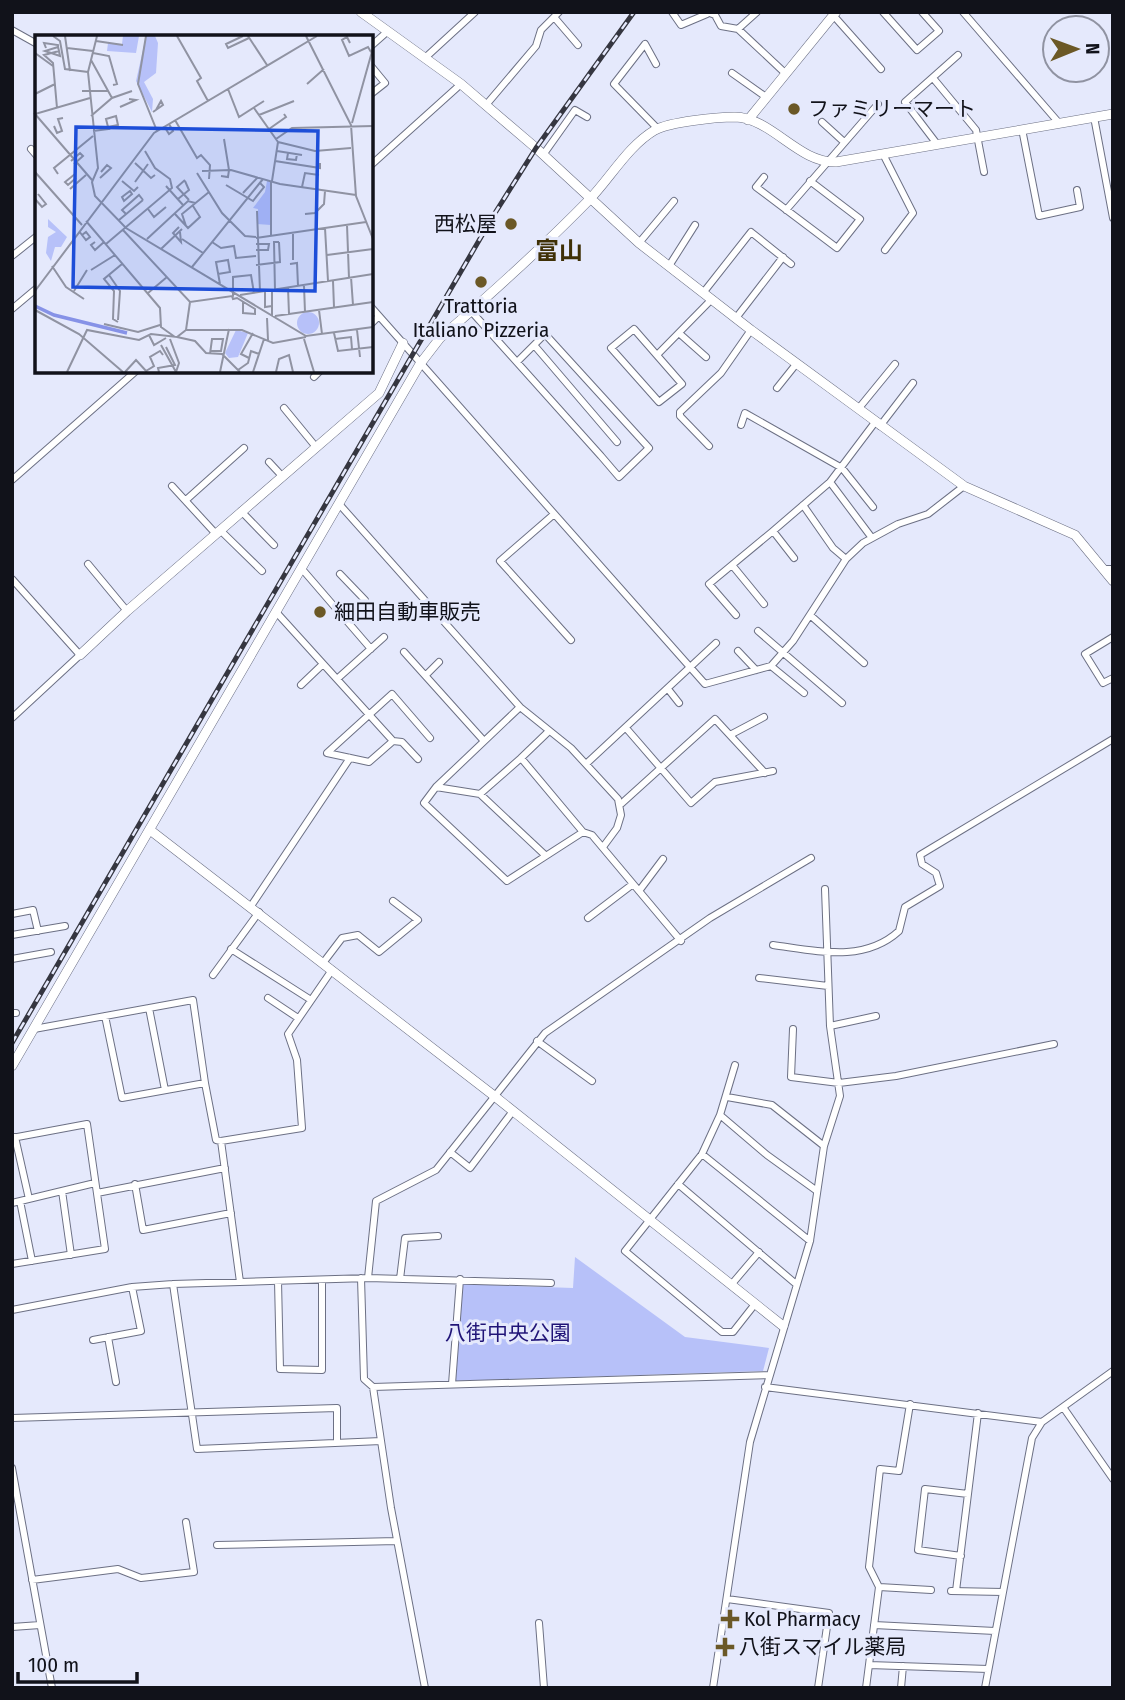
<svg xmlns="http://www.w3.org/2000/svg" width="1125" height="1700" font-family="'Fira Sans Condensed','Noto Sans JP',sans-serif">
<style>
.green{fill:#b7c1f9}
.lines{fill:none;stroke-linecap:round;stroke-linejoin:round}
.street-casing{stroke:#6c7084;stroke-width:8}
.secondary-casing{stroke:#6c7084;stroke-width:10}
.street{stroke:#fff;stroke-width:6}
.secondary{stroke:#fff;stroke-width:9}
.rail-casing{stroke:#353640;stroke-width:5}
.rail{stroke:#e5e9fc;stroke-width:2.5;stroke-dasharray:8;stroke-linecap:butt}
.poi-dot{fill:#6b5826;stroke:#e5e9fc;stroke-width:2.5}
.labels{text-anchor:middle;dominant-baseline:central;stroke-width:6;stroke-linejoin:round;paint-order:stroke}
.poi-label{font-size:21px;fill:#11121a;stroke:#e5e9fc;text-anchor:start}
.park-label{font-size:21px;fill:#201477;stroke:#e5e9fc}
.quarter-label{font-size:24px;font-weight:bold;fill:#3f3006;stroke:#e5e9fc}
.inset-river{fill:none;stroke:#8692e7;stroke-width:3.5}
.inset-road{fill:none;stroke:#9093a2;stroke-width:2}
.view{fill:#1d4ed8;fill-opacity:0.15;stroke:#1d4ed8;stroke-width:3.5}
.inset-edge{fill:none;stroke:#11121a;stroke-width:3.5}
</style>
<rect width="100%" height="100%" fill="#e5e9fc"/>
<path class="green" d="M575,1257L685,1337L769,1348L763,1371L455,1381L462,1284L573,1288Z"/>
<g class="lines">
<g class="street-casing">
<path id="street" d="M672,12L681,25L707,14
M707,12L715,15L721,26L738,29L785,73
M883,12L917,50L939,31L922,12
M963,12L1059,123
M833,15L881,69
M554,17L578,45
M738,29L757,12
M12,30L37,44
M371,46L388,31
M426,57L475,12
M656,64L645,44L614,84L658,129
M371,66L385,83L371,94
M732,73L766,97
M933,78L976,130L984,172
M486,105L536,46L541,30L559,12
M1094,117L1113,218
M822,122L844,142
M1022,129L1039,216L1080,207L1077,190
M937,144L905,102L958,55
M31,149L37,156
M883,154L913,213L885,250
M543,155L575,110L587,117
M371,165L461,84
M764,177L756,187L837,248L860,219L810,181
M786,210L878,104
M639,243L674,201
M12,256L37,236
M669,266L695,225
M703,293L751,232L791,264
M371,307L705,684L771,666L793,641L846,559L863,543L898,524L928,514L964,486
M12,309L37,288
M471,311L601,456L619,477L649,448L545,334L517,362
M736,318L783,257
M371,324L379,316
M634,329L682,384L659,402L611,348Z
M680,334L706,357
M534,345L617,442
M657,355L712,299
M314,377L320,371
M777,388L797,363
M284,408L316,447
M859,408L895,364
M741,425L745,413L842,468L873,507
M880,426L913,383
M709,446L680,416V412L721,373L751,330
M269,462L282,476
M12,480L136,371
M830,482L872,538
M172,486L216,534
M186,500L244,448
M340,505L520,707L571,748L618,799L621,815L617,828L603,847
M803,505L833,548L846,559
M241,511L274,545
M553,515L500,561L571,640
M220,530L262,571
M794,558L773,531L830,482L876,421
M88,564L127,611
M732,565L764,604
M302,569L371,649
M1105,569H1113
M340,574L365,600L344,617
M12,579L80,655L12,718
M277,613L393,741L402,742L418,759
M736,615L709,584L773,531
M810,615L864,663
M758,631L842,703
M1113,637L1085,654L1103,683L1113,678
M738,651L756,670
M404,652L484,741
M771,666L804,693
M426,675L439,662
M337,679L384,637
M301,685L323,664
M668,689L679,703
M520,707L436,787L424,803L507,881L583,832
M626,728L691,803L715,782L773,771
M730,735L764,717
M393,741L369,762L327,753L392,694L430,738
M521,758L548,732
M586,764L716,643
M436,787L480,794L521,758L583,832L592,835L681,941
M480,794L545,855
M621,804L715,719L765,773
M639,891L663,859
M251,906L350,758
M12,914L33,910L38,931
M588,918L633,884
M12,935L65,926
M773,945C817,951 864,963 899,931L905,907L940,886L936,873L922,864L920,855L1113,739
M231,949L311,1000
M12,959L51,952
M323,963L342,938L358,935L379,952L418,920L393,901
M213,975L259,912
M759,978L828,986
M268,998L298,1018
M149,1008L165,1090
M12,1013H16
M830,1026L876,1016
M34,1029L193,1000L205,1083L122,1098L105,1016
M793,1029L791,1077L839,1083L896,1076L1054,1044
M537,1041L592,1081
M735,1065L720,1115L702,1154L625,1251L722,1332H733L755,1304
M205,1083L216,1140L221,1141
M727,1097L772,1105L824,1146
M720,1115L767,1155L817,1191
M15,1137L29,1199
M12,1138L87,1124L105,1249L12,1264
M450,1152L470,1168L513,1111
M702,1154L810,1241
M135,1184L143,1230L231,1213
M678,1184L796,1284
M62,1191L71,1255
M97,1193L225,1168
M20,1201L32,1261
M12,1203L95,1183
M361,1278L364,1379L373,1387L391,1508L425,1688
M368,1278L376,1201L436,1170L545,1033L710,918L811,858
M400,1279L405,1238L438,1236
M278,1281L280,1369L322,1370V1280
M240,1282L221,1141L302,1128L297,1060L288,1034L332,970
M173,1284L197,1449L381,1441
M731,1285L759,1252
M12,1310L132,1287L173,1284L368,1278L551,1283
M108,1337L116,1382
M93,1340L141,1331L132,1287
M452,1384L460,1279
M373,1387L769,1375
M765,1387L1042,1422L1113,1371
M1063,1407L1113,1479
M12,1418L337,1408V1443
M12,1468L52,1688
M217,1545L397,1541
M961,1556L918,1550L925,1489L968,1494
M32,1580L118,1569L141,1578L194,1572L186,1522
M879,1587L931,1590
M951,1591L1003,1592
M956,1591L978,1413
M727,1599L829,1613L818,1688
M539,1623L544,1688
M874,1625L995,1631
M12,1627L40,1625
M869,1665L988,1669
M713,1688L750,1442L810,1241L824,1146L840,1096L830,1026L825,889
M866,1688L879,1587L869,1567L880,1469L899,1471L910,1404
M901,1688L903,1666
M985,1688L1032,1438L1042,1422"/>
</g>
<g class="secondary-casing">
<path id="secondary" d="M361,12L461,84L536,148L639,243L751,330L964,486L1075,535L1113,581
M748,120L836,12
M80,655L127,611L379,393L403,343
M150,830L493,1095L783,1326
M12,1066L420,364L440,338C491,294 542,248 589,200C611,177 628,146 655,130C670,122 717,117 735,117C772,118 798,163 836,162L1113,114"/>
</g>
<use href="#street" class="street"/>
<use href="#secondary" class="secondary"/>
<g class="rail-casing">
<path id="rail" d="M12,1043L495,213L536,148L634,12"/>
</g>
<use href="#rail" class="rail"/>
</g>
<g class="poi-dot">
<circle cx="794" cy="109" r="7"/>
<circle cx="511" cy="224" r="7"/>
<circle cx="481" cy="282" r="7"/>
<circle cx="320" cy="612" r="7"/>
<path d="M726.5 1608.5h7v7h7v7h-7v7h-7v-7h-7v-7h7z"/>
<path d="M721.5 1636.5h7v7h7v7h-7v7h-7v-7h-7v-7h7z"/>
</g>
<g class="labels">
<g class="poi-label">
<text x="808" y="109">ファミリーマート</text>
<text x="497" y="224" text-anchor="end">西松屋</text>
<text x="481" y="306" text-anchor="middle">Trattoria<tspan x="481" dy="24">Italiano Pizzeria</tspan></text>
<text x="334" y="612">細田自動車販売</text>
<text x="744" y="1619">Kol Pharmacy</text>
<text x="739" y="1647">八街スマイル薬局</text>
</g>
<g class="park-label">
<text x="508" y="1333">八街中央公園</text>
</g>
<g class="quarter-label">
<text x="559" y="251">富山</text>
</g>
</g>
<g transform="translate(35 35)">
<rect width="338" height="338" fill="#e5e9fc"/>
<path d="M88,1H104L101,18L72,16L73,8L87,9ZM111,1H120L123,8L121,38L109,47L118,64L117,77L101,46ZM232,146H235L236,190L222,189L223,174L218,173L230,157ZM13,184L32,202L26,212H20L16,226L11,218L13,202L21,197L13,192ZM262 288a11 11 0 1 1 22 0a11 11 0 1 1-22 0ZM201,295L213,298L203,322L194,323L190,318Z" fill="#b7c1f9"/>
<path class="inset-river" d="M0,271L19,280L92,298"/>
<path class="inset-road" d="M18,1L25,6L30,34L53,37M30,1L35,36M62,1L53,37L63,133L57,147L60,161L91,193L271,301L338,292M111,1L103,49L122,96M142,1L166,43L162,46L173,66M208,1L191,9L193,13L214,3M213,1L232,30M271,1L316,90L321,161L338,204M61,6L88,10M315,8L312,2L307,5L314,21L333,12L336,17M11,13L9,8L23,10V12L24,16L25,21L10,16L23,12M32,13L58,16M0,18L18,31M58,18L74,21L82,49L78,50M56,25L77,63M272,49L289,34M193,54L204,82L229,66M47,56H73M0,59L20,49M55,63L0,79L57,145M85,72L101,65L94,64M22,73L18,28L9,20L24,16M219,73L243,107L237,146M118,77L128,70L126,66L121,75M224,80L259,66M56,81L77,63L97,56M140,85L162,123L166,120L175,130L174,144M317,88L338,13M19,91L22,98L27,96L23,84L28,83M129,91L134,99L138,96L134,89M234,94L251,82L249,79M58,96L74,94L73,92L71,84L81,81L83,90L73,92M241,104L257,93L338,91M243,107L280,116L316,113M242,116L267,120M253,118L252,124L261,125L262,119M36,126L45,118L48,121L39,129M240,126L285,133V128M100,128L116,143L120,140M167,136L196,135L245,149L321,160M0,137L47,190M162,138L187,178L210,201L221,202M23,139L19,133L58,101M40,139L30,147L33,150L41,143M186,141L193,142L194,135L189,104M65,143L76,133L72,130L66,137M150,145L142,152L154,165M87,146L99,156L103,152M236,146V202M100,147L113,129M191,150L218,166L229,152L225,148M131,151L148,170M267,152L270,138L284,140M35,154L51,140M95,156L97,159L89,166L87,162ZM208,158L223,142M0,164L7,172L11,169L3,159M143,164L154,155L150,146M113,174L119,182L131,172M222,176L225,257M91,179L87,175L104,160L108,165M140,179L153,193L165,182L158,171M270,179L280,178L289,169L290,156M84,185L108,165M51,186L125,273L126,292L140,302M312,190L314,243M151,191L147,179L174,157M144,192L138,198L146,207L145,197M290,193L293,246M88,195L155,267L198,261V242L216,240L219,258M44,196L47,200L51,205L55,202L51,197L47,200M258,199V225M221,203L331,187M112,204L153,166L160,168M147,204L168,218M60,207L56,210L60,215L69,207M177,207L186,213L199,211L201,223L221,221M71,209L137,153L135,144L120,133L110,116M221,209H234L233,215H221M126,214L147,194M292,220L338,214M255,229L262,228L263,251M221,230L245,227L244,207M17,231L31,252L49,264M157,232L228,144M56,235L80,220M183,239L195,237L193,225L181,227L185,249M74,240L85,256L83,285M316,242L318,270M298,246L299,272M269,251L270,277M253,253L254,279M240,255L239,207H244M0,256L119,98L282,1M39,256L52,235M230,256V272L237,271M113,258L132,242M205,260L338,239M197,261L198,264L202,263L220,274V279L208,278V267M0,275L44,299L88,337M284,275L287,299M237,281V255M240,281L338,267M232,283L233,305M83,287L78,284L79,256L69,244L87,229M69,289L103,297L125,290M151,295H207L238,308L271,302M322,295L325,322M299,298L303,316L338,312M114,300L119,310L131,303M142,302L160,306L171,318L187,319L205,337M135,304L144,328L141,337M269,304L279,337M300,304L316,302L317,314M126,310L141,337M175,319L177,304H188L186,316H175M214,323L206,319L218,298M203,335L213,328L216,316L224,319M111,336L119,331L115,322L125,316L128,320M32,337L52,295L104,305L116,299L142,302L151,295L155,267M90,337L101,325L112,337M124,337L123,333L140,330L131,312M185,337L194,294M218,337L229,304M241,337L244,324L254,320L258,337"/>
<path class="view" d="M41,92L283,96L280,256L38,252Z"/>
<rect width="338" height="338" class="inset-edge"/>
</g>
<rect width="1125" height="1700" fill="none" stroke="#11121a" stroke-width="28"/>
<g transform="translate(1076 49) rotate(89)"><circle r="33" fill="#e5e9fc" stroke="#9093a2" stroke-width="2"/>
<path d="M0-5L12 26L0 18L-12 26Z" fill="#6b5826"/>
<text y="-10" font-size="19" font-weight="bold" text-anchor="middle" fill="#11121a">N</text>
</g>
<path d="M18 1672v10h119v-10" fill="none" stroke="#11121a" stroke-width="3.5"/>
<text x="28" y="1672" font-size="21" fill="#11121a" stroke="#e5e9fc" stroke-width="5" paint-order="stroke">100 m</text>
</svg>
